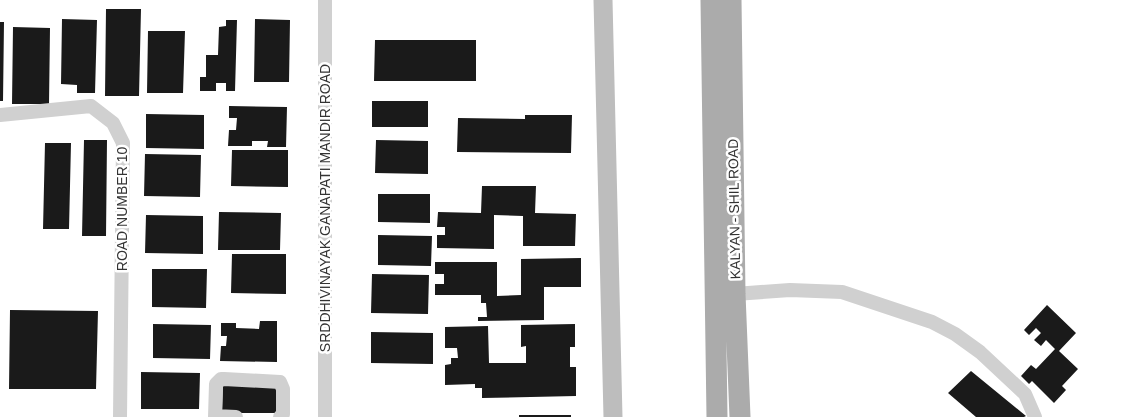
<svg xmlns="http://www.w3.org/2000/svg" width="1132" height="417" font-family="Helvetica,sans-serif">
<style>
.building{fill:#1a1a1a}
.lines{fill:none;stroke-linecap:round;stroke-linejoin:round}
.street{stroke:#d0d0d0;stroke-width:14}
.secondary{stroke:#bdbdbd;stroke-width:19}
.primary{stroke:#ababab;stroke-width:21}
.labels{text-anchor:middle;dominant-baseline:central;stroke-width:5;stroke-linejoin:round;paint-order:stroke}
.street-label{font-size:14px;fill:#333;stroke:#fff}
</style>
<rect width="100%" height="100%" fill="#fff"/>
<path class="building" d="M106,9H141L139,96H105Z
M62,19L97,20L95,93H77V85L61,84Z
M255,19L290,20L289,82H254Z
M226,20H237L235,91H226V83H216V91H200V77H206V55H218L219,27L226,26Z
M0,22H4L3,101H0Z
M13,27L50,28L49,104H12Z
M148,31H185L183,93H147Z
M375,40H476V81H374Z
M372,101H428V127H372Z
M229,106L287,107L286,147H267L268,141H252V146H228L229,130H236L237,118H229Z
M146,114L204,115V149L146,148Z
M525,115H572L571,153L457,152L458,118L525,119Z
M84,140H107L106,236H82Z
M376,140L428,141V174L375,173Z
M45,143H71L69,229H43Z
M232,150H288V187L231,186Z
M145,154L201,155L200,197L144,196Z
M482,186H536L535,213L576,214L575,246H523V216L494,215V249L437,248V235H445V227H437L438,212L481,213Z
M378,194H430V223L378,222Z
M219,212L281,213L280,250H218Z
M146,215L203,216V254L145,253Z
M378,235L432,236L431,266L378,265Z
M232,254H286V294L231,293Z
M581,258V287H544V320L478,321V317H487L486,303H481V295H435V284H444V274H435V262H497V296L521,295V259Z
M152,269H207L206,308L152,307Z
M372,274L429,275L428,314L371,313Z
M1047,305L1076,333L1059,351L1078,369L1062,386L1066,390L1054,403L1032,381L1029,384L1021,376L1031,365L1036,369L1055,349L1046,340L1041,346L1034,340L1041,333L1036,328L1029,335L1024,330Z
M10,310L98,311L96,389H9Z
M260,321H277V362L220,361L221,346H226L227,336H221V323H236V328L259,329Z
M153,324L211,325L210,359L153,358Z
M575,324V347H570V367H576V396L482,398V388H475V384L445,385V365L451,364V358H458L457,348H445V327L488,326L489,363H526V346L521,347V325Z
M371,332L433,333V364L371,363Z
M971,371L1026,416L1024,417H976L948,393Z
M141,372L200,373L199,409H141Z
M223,383L278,384L277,413H222Z
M519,415H571V417H519Z"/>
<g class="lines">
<path class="street" d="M325,0V417
M0,115L91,106L113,123L123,143L120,417
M735,294L790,290L842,292L932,322L955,334L980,352L1025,394L1035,417
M215,416L236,417
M215,417L216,384L221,379H224L280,382L283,389V414L280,417"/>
<path class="secondary" d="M603,0L613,417"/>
<path class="primary" d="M711,0L717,417
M731,0L735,294L740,417"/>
</g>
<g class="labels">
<g class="street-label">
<text transform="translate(325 208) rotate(-90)">SRDDHIVINAYAK GANAPATI MANDIR ROAD</text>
<text transform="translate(122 209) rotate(-90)">ROAD NUMBER 10</text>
<text transform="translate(734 209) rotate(-91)">KALYAN - SHIL ROAD</text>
</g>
</g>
</svg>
